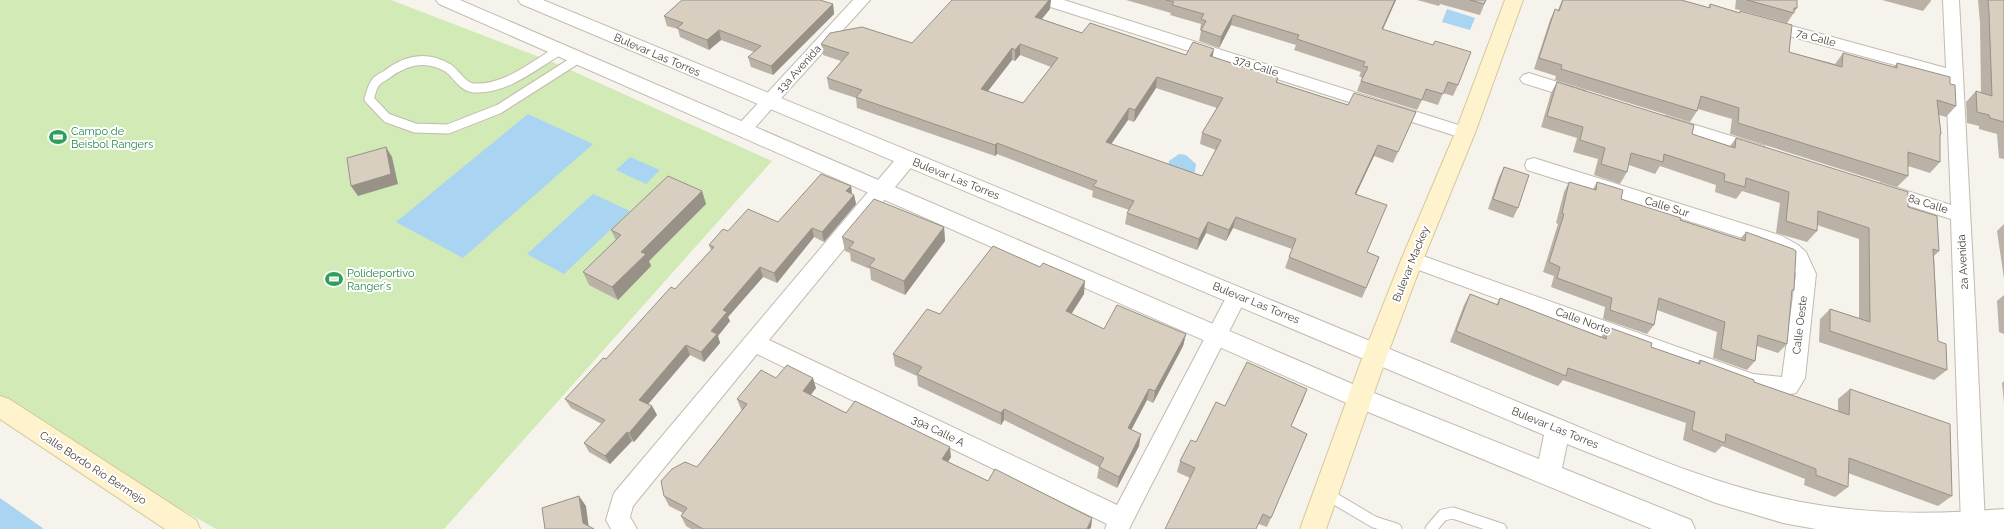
<svg xmlns="http://www.w3.org/2000/svg" width="2004" height="529" font-family="Raleway,sans-serif">
<style>
.green{fill:#d2eab5}
.water{fill:#a9d4f2}
.lines{fill:none;stroke-linecap:round;stroke-linejoin:round}
.service-far1-casing{stroke:#c2bbae;stroke-width:11}
.service-casing{stroke:#c2bbae;stroke-width:13}
.minor-casing{stroke:#c2bbae;stroke-width:2}
.tertiary-casing{stroke:#c2bbae;stroke-width:2}
.secondary-casing{stroke:#d6c79b;stroke-width:2}
.service-far1{stroke:#fff;stroke-width:9}
.service{stroke:#fff;stroke-width:11}
.minor{fill:#fff;fill-rule:evenodd}
.tertiary{fill:#fff;fill-rule:evenodd}
.secondary{fill:#fff3cd;fill-rule:evenodd}
.wall{fill:#bab2a6;fill-rule:evenodd}
.shaded-wall{fill:#979187}
.building{fill:#d8cfc1;stroke:#979187;fill-rule:evenodd}
.labels{text-anchor:middle;dominant-baseline:central;stroke-width:4;stroke-linejoin:round;paint-order:stroke}
.street-label{font-size:11px;fill:#4b4439;stroke:#fff}
.leisure-label{font-size:11px;fill:#27864d;stroke:#fff;text-anchor:start}
</style>
<rect width="100%" height="100%" fill="#f6f3ec"/>
<path class="green" d="M0,0H391L555,63L772,161L444,529H216L98,462L0,396Z"/>
<path class="water" d="M1447,9L1475,18L1470,30L1442,22Z
M528,114L593,144L463,258L396,222Z
M1179,154L1186,155L1196,164L1195,172L1192,174L1168,168L1169,161Z
M630,157L660,170L646,184L616,170Z
M593,194L630,211L564,274L527,254Z
M0,498L44,529H0Z"/>
<g class="lines">
<g class="service-far1-casing">
<path id="service-far1" d="M560,50C534,65 506,90 474,88C462,87 457,74 448,68C426,55 405,60 386,75C383,77 378,79 376,82C372,86 371,94 369,99L387,118L415,128L448,129L499,109L579,58"/>
</g>
<g class="service-casing">
<path id="service" d="M1325,493L1374,522L1396,529
M1431,529L1443,515L1453,513L1501,529"/>
</g>
<g class="minor-casing">
<path id="minor" d="M853,0H870L749,134L743,136L737,134L734,130L737,126Z
M1039,0H1064L1471,129L1474,133L1471,137L1465,139L1459,137L1041,4Z
M1943,0H1959L1976,324L1985,525L1983,529H1963L1961,525L1951,219L1875,195L1873,190L1875,185L1882,183L1951,205L1946,79L1760,28L1758,24L1760,20L1766,19L1946,68Z
M1529,73L1586,91L1589,95L1586,99L1580,101L1523,83L1520,79L1523,75Z
M1666,116L1764,146L1767,151L1764,156L1758,158L1660,126L1657,122L1660,118Z
M907,152L914,154L916,159L914,164L769,340L1117,505L1230,290L1237,288L1244,290L1247,296L1129,529H1105L1107,524L757,354L633,506L630,517L637,529H611L606,520L614,493L900,154Z
M1534,158L1782,236L1798,245L1806,252L1816,274L1805,378L1796,393L1777,396L1753,392L1405,265L1402,260L1405,255L1412,252L1753,374L1782,377L1796,274C1792,259 1781,253 1768,246L1527,170L1525,165L1527,160Z"/>
</g>
<g class="tertiary-casing">
<path id="tertiary" d="M436,0H460L1369,391L1539,459L1544,435L521,4L518,0H543L1540,411C1619,443 1699,480 1782,498C1855,515 1930,515 2004,509V529H1816L1783,523L1716,503L1567,444L1562,468L1691,520L1695,529H1652L1351,405L439,4Z"/>
</g>
<g class="secondary-casing">
<path id="secondary" d="M1505,0H1523L1475,133L1423,260L1388,353L1326,529H1300L1364,353L1401,260L1455,133Z
M0,396L9,399L196,520L200,529H165L0,419Z"/>
</g>
<use href="#service-far1" class="service-far1"/>
<use href="#service" class="service"/>
<use href="#minor" class="minor"/>
<use href="#tertiary" class="tertiary"/>
<use href="#secondary" class="secondary"/>
</g>
<path class="wall" d="M1126,0H1396L1383,29L1458,85L1453,96L1443,93L1438,105L1422,100L1417,110L1357,91L1362,78L1359,76L1361,72L1294,50L1296,45L1231,25L1219,48L1199,41L1201,31L1200,30L1201,24L1170,15L1171,13Z
M1417,0H1486L1480,15L1440,4L1439,6Z
M1562,0H1681L1708,8L1710,4L1740,13V11L1789,52L1835,64L1843,53L1894,67L1897,63L1950,84L1956,106L1946,117L1939,115L1941,134L1940,136V162L1930,173L1908,166V176L1897,187L1730,134L1732,119L1698,109L1697,111L1690,122L1555,80L1556,76L1534,69L1550,20L1555,9L1558,10Z
M1736,0H1797V8L1787,23L1735,9Z
M1882,0H1931V1L1923,11Z
M1978,0H2004V159L1999,158L1997,134L1979,129V126L1967,123L1966,102L1976,91L1981,93L1980,23Z
M833,4L834,14L773,75L751,67L748,57L754,52L721,40L709,50L680,37L678,29L667,26L664,16Z
M1050,9L1042,19L1082,33L1186,55L1213,57L1278,78L1277,82L1348,105L1416,112L1393,163L1374,156L1356,194L1367,252L1379,257L1362,298L1285,268L1289,257L1292,249L1233,228L1226,241L1206,233L1197,250L1125,224L1127,213L1129,210L1092,197L1093,191L997,154L995,156L857,108L856,98L829,89L827,78L841,61L823,55L821,44L912,43ZM1020,55L1051,67L1023,103L988,91L1012,60L1015,61ZM1156,88L1217,108L1202,133L1200,144L1216,150L1202,176L1111,144L1128,120L1134,122Z
M1557,82L1692,134L1730,146L1736,138L1908,207L1939,251L1934,256L1938,341L1947,370L1934,380L1819,342L1820,319L1830,309L1859,318V239L1817,225V231L1807,242L1776,233L1780,203L1742,191L1736,199L1715,192L1716,185L1660,166L1655,174L1629,165L1627,172L1620,184L1594,175L1598,159L1573,152L1577,138L1541,127L1551,93Z
M1504,167L1518,208L1513,218L1488,209L1499,177Z
M1569,182L1593,189L1597,182L1621,199L1680,220L1740,239L1746,232L1794,290L1791,293L1787,344L1778,353L1757,346L1755,361L1747,370L1713,358L1717,332L1657,310L1654,325L1647,334L1603,319L1605,307L1551,287L1554,276L1543,272L1558,224L1556,223L1564,192Z
M851,186L852,194L854,195L856,204L824,242L814,237L777,283L763,277L728,317L730,321L718,336L720,343L704,362L690,355L648,404L652,406L657,415L634,442L632,441L610,464L589,452L584,443L602,424L571,408L565,399L606,359L675,289L711,250L709,245L728,231L778,222Z
M702,191L706,204L649,261L651,266L618,300L589,285L583,272L616,240L611,230Z
M2004,224V279L1997,231Z
M944,227L945,241L905,295L871,280L870,269L851,261L850,253L845,251L842,237Z
M1084,294L1071,314L1104,329L1186,334L1183,346L1153,403L1147,400L1131,430L1139,446L1117,488L1097,478L1099,467L1004,420L1001,425L918,386L917,376L895,366L893,354L940,314Z
M1470,294L1496,305L1500,298L1601,337L1608,327L1651,347L1697,363L1700,360L1754,382L1838,412V399L1850,389L1952,496L1938,506L1848,473V487L1835,497L1804,485L1805,479L1722,446L1715,453L1683,440L1686,423L1563,380L1558,386L1450,342L1464,305Z
M2004,295V334L1999,332L1997,301Z
M776,378L816,388L811,395L846,413L951,457L948,462L988,481L1092,518L1091,527L1090,529H691L686,526L681,516L683,513L669,506L664,496L697,467L742,410L741,409L737,399Z
M2004,381V403L2002,383Z
M1303,400L1291,426L1307,434L1267,527L1259,524L1190,478L1177,472L1180,461L1225,406Z"/>
<path class="shaded-wall" d="M1049,0H1051L1050,9L1034,28L1035,17Z
M1395,0H1396L1378,40L1382,29Z
M833,4L834,14L773,75L771,66Z
M1233,15L1231,25L1219,48L1221,37Z
M719,30L721,40L709,50L707,40Z
M1020,44V55L1015,61V50Z
M1012,48V60L981,100V89Z
M1214,49L1212,60L1210,56Z
M1157,77L1156,88L1134,122L1135,110Z
M1129,108L1128,120L1105,153L1106,142Z
M997,143V154L995,156V145Z
M1378,145L1374,156L1351,205L1355,194Z
M386,147L392,157L398,184L358,196L351,186Z
M851,186L852,196L846,191Z
M702,191L706,204L649,261L651,266L618,300L612,287L641,252Z
M854,195L856,204L824,242L822,232Z
M1236,217L1233,228L1226,241L1229,230Z
M1208,222L1206,233L1197,250L1199,239Z
M944,227L945,241L905,295L904,281Z
M812,228L814,237L777,283L774,273Z
M760,267L763,277L728,317L730,321L718,336L720,343L704,362L701,352L711,331L723,310Z
M1085,281L1084,294L1065,324L1066,311Z
M1186,334L1183,346L1153,403L1155,391Z
M686,345L690,355L644,409L639,400Z
M813,378L816,388L805,402L803,391Z
M1149,389L1147,400L1126,440L1128,428Z
M1307,389L1303,400L1286,437L1291,426Z
M652,406L657,415L634,442L629,433Z
M1004,409V420L1001,425V413Z
M627,432L632,441L610,464L605,456Z
M1141,434L1139,446L1117,488L1119,477Z
M950,447L951,457L943,469L942,459Z
M579,496L586,506L589,529L583,523Z
M1092,518L1091,527L1090,529H1087Z"/>
<path class="building" d="M682,0H820L833,4L771,66L748,57L761,46L719,30L707,40L677,28L683,23L664,16Z
M952,0H1049L1035,17L1082,33L1090,23L1186,55L1193,42L1214,49L1210,56L1278,78L1276,82L1348,105L1354,93L1416,112L1398,152L1378,145L1355,194L1387,205L1367,252L1379,257L1366,288L1289,257L1296,239L1236,217L1229,230L1208,222L1199,239L1127,213L1134,201L1093,186L1097,181L997,143L995,145L856,97L862,90L827,78L849,53L821,44L830,33L862,27L912,43ZM1020,44L1058,58L1023,103L981,89L1012,48L1015,50ZM1157,77L1223,98L1202,133L1221,140L1202,176L1106,142L1129,108L1135,110Z
M1166,0H1395L1382,29L1433,45L1435,41L1471,52L1458,85L1448,82L1443,94L1426,89L1422,100L1361,81L1368,67L1363,66L1365,62L1297,39L1299,35L1233,15L1221,37L1201,30L1206,21L1201,19L1204,14L1172,5L1174,2Z
M1470,0H1486L1484,4Z
M1563,0H1681L1710,8V4L1740,13V11L1792,25L1789,52L1842,67L1843,53L1897,68V63L1950,77V84L1955,85L1956,106L1937,100L1941,134H1940V162L1908,152V176L1738,123L1739,108L1701,96L1697,111L1561,69L1562,65L1539,58L1555,9L1559,11Z
M1747,0H1797V8H1794V13Z
M1988,0H2004V122L1990,118L1989,115L1977,112L1976,91L1992,96L1989,12Z
M1557,82L1694,125L1692,134L1735,148L1736,138L1908,192V207L1937,216L1939,251L1933,249L1938,341L1946,344L1947,370L1830,331V309L1870,322L1869,228L1818,211L1817,231L1786,221L1789,192L1746,178L1745,187L1724,181L1725,174L1664,154L1663,162L1631,153L1627,172L1601,164L1605,148L1580,140L1583,127L1547,116Z
M386,147L391,174L351,186L347,158Z
M1504,167L1529,175L1518,208L1493,199Z
M821,174L851,186L846,191L854,195L822,232L812,228L774,273L760,267L723,310L727,312L711,331L717,334L701,352L686,345L639,400L652,406L629,433L627,432L605,456L584,443L605,420L565,399L603,358L606,359L671,287L675,289L714,247L709,245L723,229L728,231L748,209L778,222Z
M668,176L702,191L641,252L646,254L612,287L583,272L621,235L611,230Z
M1569,182L1596,190L1597,182L1623,190L1621,199L1681,218L1680,220L1745,241L1746,232L1793,249L1796,251L1794,290H1792L1787,344L1758,335L1755,361L1721,349L1725,322L1659,298L1654,325L1610,310L1612,298L1557,278L1560,267L1549,262L1564,214L1562,213Z
M874,199L944,227L904,281L869,266L875,259L849,248L854,242L842,237Z
M993,246L1040,267L1043,263L1085,281L1066,311L1104,329L1117,305L1186,334L1155,391L1149,389L1128,428L1141,434L1119,477L1099,467L1104,458L1004,409L1001,413L917,374L922,367L893,354L927,309L940,314Z
M1470,294L1498,305L1500,298L1606,339L1608,327L1652,343L1651,347L1700,364V360L1754,380V382L1849,415L1850,389L1950,424L1952,496L1849,458L1848,487L1816,475V469L1726,434L1725,443L1692,430L1695,412L1568,368L1566,376L1456,331Z
M1247,362L1307,389L1291,426L1307,434L1271,518L1263,514L1256,529H1165L1195,468L1180,461L1191,440L1196,442L1216,402L1225,406Z
M787,365L813,378L803,391L846,413L855,401L950,447L942,459L988,481L995,469L1092,518L1087,529H703L681,516L687,508L664,496L661,481L672,469L685,462L697,467L747,404L737,399L761,370L776,378Z
M579,496L583,523L594,529H545L542,508Z"/>
<defs>
<g id="stadium-bare" transform="scale(1.38)"><path d="M0-5a6.5 5 0 1 0 0 10a6.5 5 0 1 0 0-10ZM-3.5-1.8h7v3.6h-7Z" fill="#2e9e5b" stroke="#fff" stroke-width="2.5" paint-order="stroke"/></g>
</defs>
<g fill-rule="evenodd">
<use href="#stadium-bare" x="58" y="137"/>
<use href="#stadium-bare" x="334" y="279"/>
</g>
<g class="labels">
<g class="street-label">
<text transform="translate(1816 38) rotate(15)">7a Calle</text>
<text transform="translate(657 55) rotate(23)">Bulevar Las Torres</text>
<text transform="translate(1256 66) rotate(18)">37a Calle</text>
<text transform="translate(799 69) rotate(-48)">13a Avenida</text>
<text transform="translate(956 179) rotate(22)">Bulevar Las Torres</text>
<text transform="translate(1928 204) rotate(17)">8a Calle</text>
<text transform="translate(1667 207) rotate(17)">Calle Sur</text>
<text transform="translate(1963 262) rotate(-93)">2a Avenida</text>
<text transform="translate(1411 264) rotate(-68)">Bulevar Mackey</text>
<text transform="translate(1256 303) rotate(22)">Bulevar Las Torres</text>
<text transform="translate(1583 321) rotate(20)">Calle Norte</text>
<text transform="translate(1800 325) rotate(-83)">Calle Oeste</text>
<text transform="translate(1555 428) rotate(22)">Bulevar Las Torres</text>
<text transform="translate(938 431) rotate(26)">39a Calle A</text>
<text transform="translate(93 468) rotate(33)">Calle Bordo Río Bermejo</text>
</g>
<g class="leisure-label">
<text x="71" y="131">Campo de<tspan x="71" dy="13">Beisbol Rangers</tspan></text>
<text x="347" y="273">Polideportivo<tspan x="347" dy="13">Ranger´s</tspan></text>
</g>
</g>
</svg>
